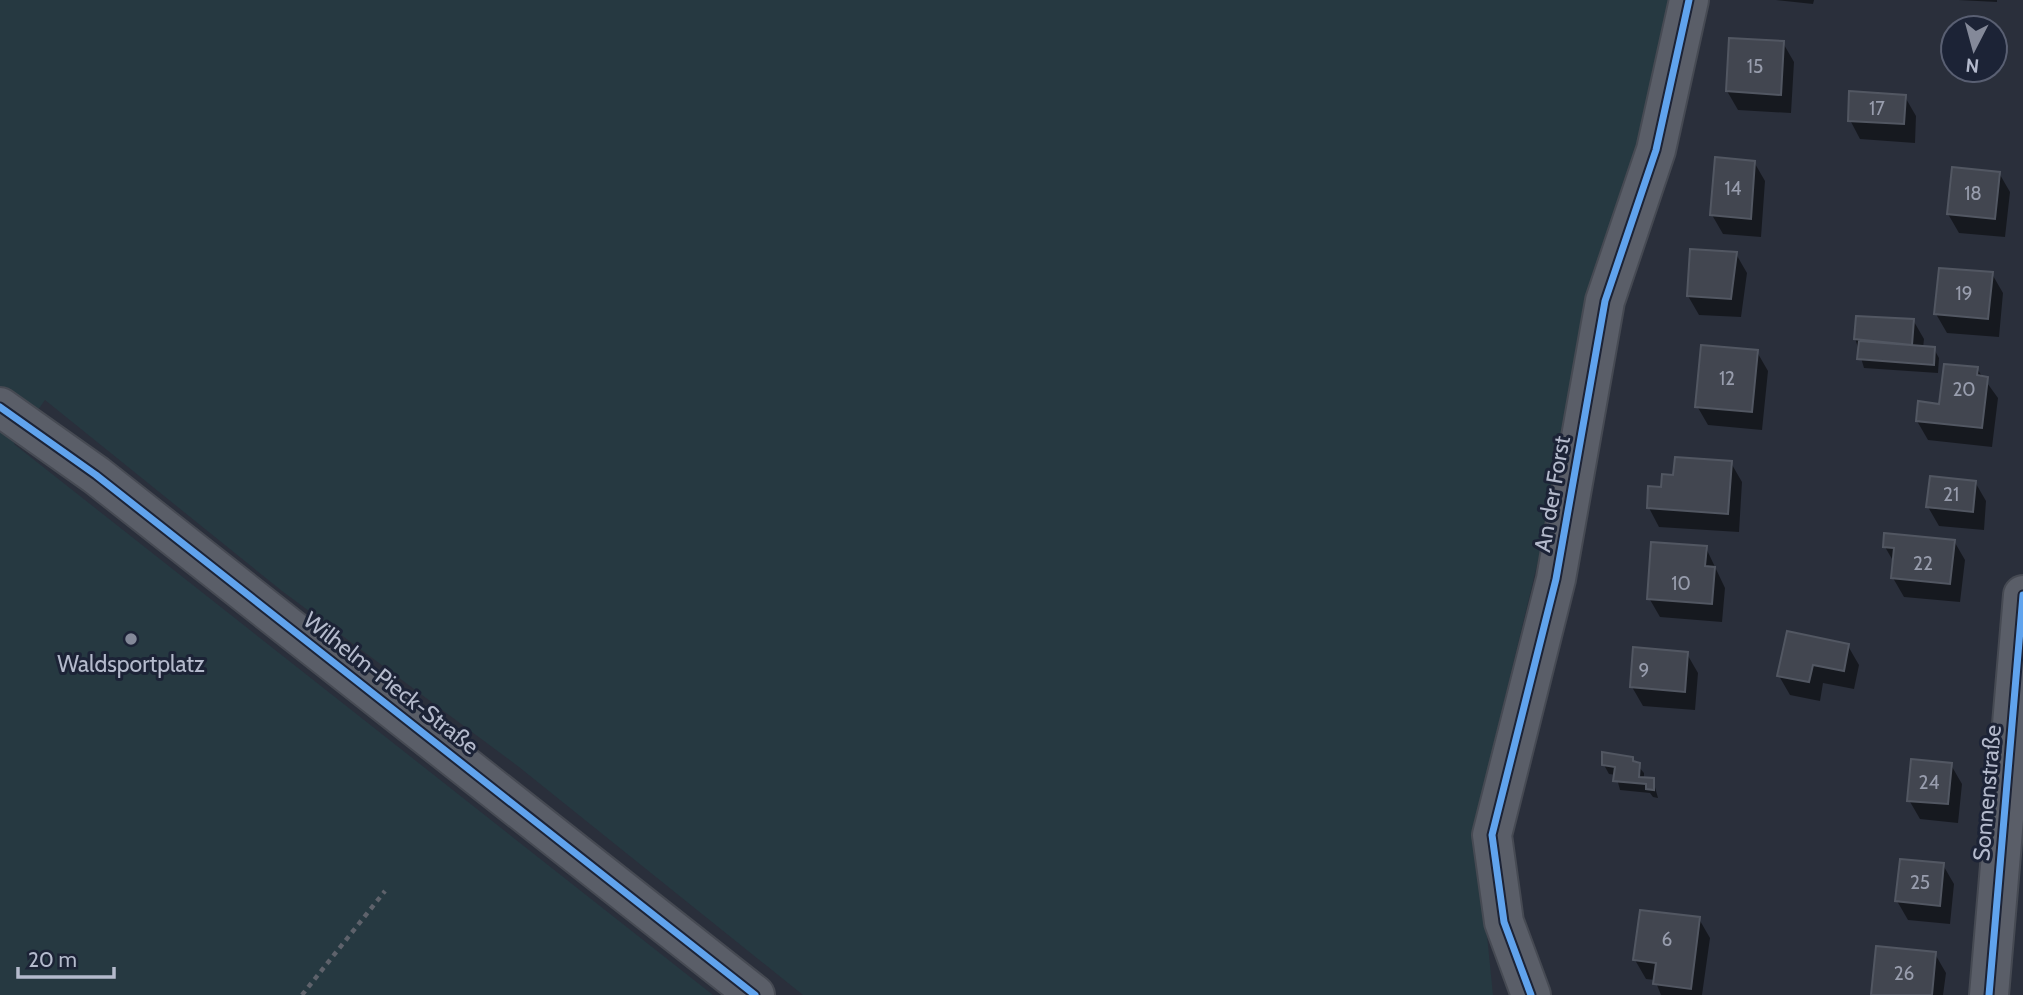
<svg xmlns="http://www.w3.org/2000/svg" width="2023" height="995" font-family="Cabin,sans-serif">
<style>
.green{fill:#263941}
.shadow{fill:#0007}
.building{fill:#424650;stroke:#525762;stroke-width:2}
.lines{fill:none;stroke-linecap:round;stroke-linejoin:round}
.minor-casing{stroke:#464a53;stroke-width:42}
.path{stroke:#5e626b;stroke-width:4.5;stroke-dasharray:5 5;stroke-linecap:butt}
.minor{stroke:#5a5e68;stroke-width:38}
.cycleway-casing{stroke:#1c2336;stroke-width:11}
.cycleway{stroke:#60a3ed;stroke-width:7}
.poi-dot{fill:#848999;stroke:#1c2336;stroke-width:2.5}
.labels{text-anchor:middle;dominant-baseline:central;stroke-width:6;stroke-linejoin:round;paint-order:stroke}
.number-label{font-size:19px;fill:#989dad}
.street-label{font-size:23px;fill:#b4bacc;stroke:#1c2336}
.poi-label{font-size:23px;fill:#b4bacc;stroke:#1c2336}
</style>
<rect width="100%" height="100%" fill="#2a2f3b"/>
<path class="green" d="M0,0H1674L1493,747L1477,836L1493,995H803L519,767L282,591L45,400L14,444L713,995H0Z"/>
<path class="shadow" d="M1776,0H1814L1813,4Z
M1958,0H1997V2Z
M1783,43L1794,62L1791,113L1738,110L1727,91Z
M1905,97L1916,116L1915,143L1860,139L1850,120Z
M1754,162L1765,181L1761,237L1723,234L1712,215Z
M1999,173L2010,192L2005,237L1959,233L1948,214Z
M1736,254L1747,273L1741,317L1699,315L1688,296Z
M1992,274L2003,293L1999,337L1947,333L1936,314Z
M1913,320L1924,339L1923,348L1934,349L1939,358L1938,373L1864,368L1855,338Z
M1757,352L1768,371L1762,430L1708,425L1697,406Z
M1977,369L1998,398L1992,447L1928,440L1917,421L1940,406Z
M1731,463L1742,482L1739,532L1659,527L1649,508L1675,477Z
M1975,482L1986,501L1984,530L1939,526L1928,507Z
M1954,541L1965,560L1960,602L1904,597L1893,578L1895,564L1885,547Z
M1706,548L1725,588L1722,622L1660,617L1649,598Z
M1848,646L1859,665L1854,689L1823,683L1820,701L1790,695L1779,676Z
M1687,654L1698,673L1695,710L1643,706L1632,687Z
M1632,759L1644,773V779L1653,780L1658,798L1653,797L1650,793L1620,790L1616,775L1609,774L1604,765Z
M1951,765L1962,784L1958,823L1920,819L1909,800Z
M1943,865L1954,884L1950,924L1908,920L1897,901Z
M1699,919L1710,938L1702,995H1661L1655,980L1646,979L1635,960Z
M1935,954L1946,973L1943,995H1873Z"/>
<path class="building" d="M1729,38L1784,41L1781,95L1726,91Z
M1849,91L1906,95L1904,124L1848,121Z
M1715,157L1755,161L1751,219L1710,215Z
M1952,167L2000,172L1995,219L1947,214Z
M1690,249L1737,252L1731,299L1687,296Z
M1939,268L1993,272L1988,319L1934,314Z
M1856,316L1914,319L1912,345L1854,339Z
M1859,341L1935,347L1934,365L1857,359Z
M1701,345L1758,350L1752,412L1695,407Z
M1944,364L1978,367L1977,375L1988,377L1982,428L1916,421L1918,401L1939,404Z
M1675,457L1732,461L1728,514L1647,508L1648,486L1661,487L1662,474L1673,475Z
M1930,476L1976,481L1973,512L1926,507Z
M1884,533L1955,540L1950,584L1891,578L1894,548L1883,547Z
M1651,542L1707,546L1705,566L1715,567L1712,604L1647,599Z
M1787,631L1849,644L1844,671L1813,665L1809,682L1777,676Z
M1633,647L1688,652L1685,692L1630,687Z
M1602,752L1633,757V761L1640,763L1639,777L1654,778V790L1646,789V784L1613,781L1615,767L1602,765Z
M1911,759L1952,763L1948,804L1907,801Z
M1900,859L1944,863L1940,906L1895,901Z
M1640,910L1700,917L1691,989L1653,984L1656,963L1633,960Z
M1876,946L1936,952L1932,995H1871Z"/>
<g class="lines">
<g class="minor-casing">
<path id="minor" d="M0,407L96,475L755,995
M1531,995L1504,922L1492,835L1556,579L1605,301L1656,150L1689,0
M1989,995L2023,595"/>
</g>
<path class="path" d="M302,995L385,891"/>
<use href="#minor" class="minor"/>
<g class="cycleway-casing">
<path id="cycleway" d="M0,407L96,475L755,995
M1531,995L1504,922L1492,835L1556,579L1605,301L1656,150L1689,0
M1989,995L2023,595"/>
</g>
<use href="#cycleway" class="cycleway"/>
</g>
<circle class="poi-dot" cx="131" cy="639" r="7"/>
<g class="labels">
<g class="number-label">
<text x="1755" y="66">15</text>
<text x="1877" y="108">17</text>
<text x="1733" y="188">14</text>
<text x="1973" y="193">18</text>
<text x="1964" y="293">19</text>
<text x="1727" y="378">12</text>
<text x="1964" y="389">20</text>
<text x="1951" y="494">21</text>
<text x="1923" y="563">22</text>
<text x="1681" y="583">10</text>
<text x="1644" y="670">9</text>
<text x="1929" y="782">24</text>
<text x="1920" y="882">25</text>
<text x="1667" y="939">6</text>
<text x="1904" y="973">26</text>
</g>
<g class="street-label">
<text transform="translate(1552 494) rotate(-80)">An der Forst</text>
<text transform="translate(391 683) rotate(38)">Wilhelm-Pieck-Straße</text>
<text transform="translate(1987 793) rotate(-85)">Sonnenstraße</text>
</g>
<g class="poi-label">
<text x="131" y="664">Waldsportplatz</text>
</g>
</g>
<g transform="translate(1974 49) rotate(186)"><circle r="33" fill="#1c2336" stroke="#595f72" stroke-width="2"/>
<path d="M0-5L12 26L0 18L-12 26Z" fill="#848999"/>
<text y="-10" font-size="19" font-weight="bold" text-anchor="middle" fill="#b4bacc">N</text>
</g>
<path d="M18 967v10h96v-10" fill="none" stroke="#b4bacc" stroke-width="3.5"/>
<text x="28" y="967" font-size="21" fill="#b4bacc" stroke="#1c2336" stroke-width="5" paint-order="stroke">20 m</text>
</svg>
